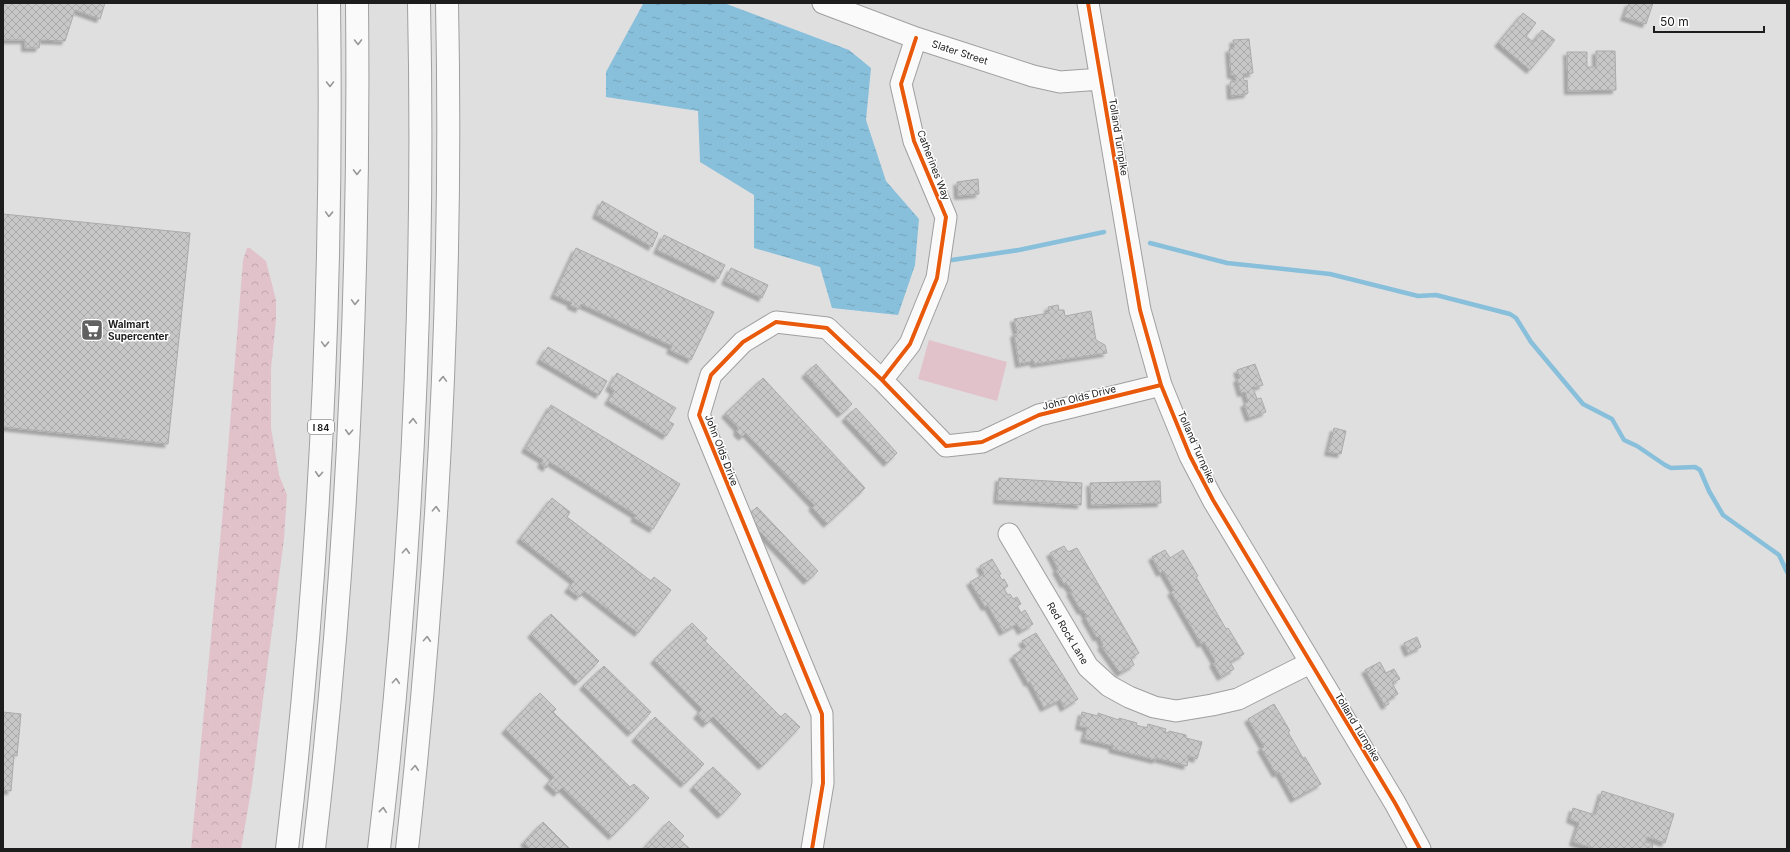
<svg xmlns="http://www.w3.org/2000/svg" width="1790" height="852" font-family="Inter,sans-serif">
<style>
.forest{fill:url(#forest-crowns)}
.park{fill:#e1c2cb}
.water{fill:url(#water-ripples)}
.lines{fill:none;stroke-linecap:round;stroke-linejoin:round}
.stream{stroke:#88bfda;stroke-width:4.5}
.building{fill:url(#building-cross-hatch);stroke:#ababab;filter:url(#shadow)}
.minor-casing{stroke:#9f9f9f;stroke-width:23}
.highway-casing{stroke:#9f9f9f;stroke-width:24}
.minor{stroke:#fafafa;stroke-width:21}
.highway{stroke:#fafafa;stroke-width:22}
.cycleway-casing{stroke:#fff;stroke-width:6}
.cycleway{stroke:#e8590c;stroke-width:4}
.oneway{stroke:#979797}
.labels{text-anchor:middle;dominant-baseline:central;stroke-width:3;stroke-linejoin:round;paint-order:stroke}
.shield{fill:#fff;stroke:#616162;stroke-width:1}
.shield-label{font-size:9px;font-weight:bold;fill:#1d1d1e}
.street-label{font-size:10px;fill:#1d1d1e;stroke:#fff}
.poi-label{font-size:10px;font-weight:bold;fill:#1d1d1e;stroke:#fff;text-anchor:start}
</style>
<defs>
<pattern id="forest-crowns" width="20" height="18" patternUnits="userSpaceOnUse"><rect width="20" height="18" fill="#e1c2cb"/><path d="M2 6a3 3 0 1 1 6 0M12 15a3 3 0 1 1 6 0" fill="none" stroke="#c1a6ae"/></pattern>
<pattern id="water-ripples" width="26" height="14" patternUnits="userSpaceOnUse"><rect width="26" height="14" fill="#88bfda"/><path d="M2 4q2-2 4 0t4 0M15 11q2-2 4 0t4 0" fill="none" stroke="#75a4bb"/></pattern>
<pattern id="building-cross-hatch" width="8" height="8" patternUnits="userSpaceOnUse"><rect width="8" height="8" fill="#c7c7c8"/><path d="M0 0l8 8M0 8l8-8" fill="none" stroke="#aaaaab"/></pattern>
<filter id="shadow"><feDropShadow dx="-3.5" dy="3.5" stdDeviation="1" flood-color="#0004"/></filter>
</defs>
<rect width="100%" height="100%" fill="#dfdfe0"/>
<path class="forest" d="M247,248H250L266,261L276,300V320L271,369V428L279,475L287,495L284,539L263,699L252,785L241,849H191L224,499L243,260Z"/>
<path class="park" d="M929,340L1007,362L997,401L918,379Z"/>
<path class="water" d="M646,3H724L849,50L871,68L866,120L886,181L919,219L915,265L898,315L832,308L820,267L754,248V195L700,162L698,111L606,97V72L643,4Z"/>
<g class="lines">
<path class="stream" d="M1150,243L1227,263L1330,274L1418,296L1436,295L1510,314L1516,318L1531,342L1583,404L1612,419L1624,440L1637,446L1665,465L1671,468L1695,467L1700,470L1709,491L1723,515L1779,555L1787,572
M952,260L1019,250L1104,232"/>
</g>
<path class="building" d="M3,3H105L100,19L75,10L65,41L40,40L39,48H25V40H3Z
M1629,3H1653L1646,24L1624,17Z
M1523,13L1536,23L1526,36L1533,42L1542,30L1555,40L1530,70L1498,43Z
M1249,39L1253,73L1243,74L1244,81L1247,80L1248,93L1247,94L1231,96L1230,82L1236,81L1235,75H1231L1229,49L1234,48L1233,40Z
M1596,51H1615L1616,90L1568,91L1567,52H1587V67H1596Z
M978,179L979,194L958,196L957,182Z
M602,201L658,233L652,247L596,215Z
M3,214L190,233L168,444L3,427Z
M664,235L725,265L718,279L657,250Z
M576,248L714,312L691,360L670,350L672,346L581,304L579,309L570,305L572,303L554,295Z
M731,268L768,285L762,298L725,281Z
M1058,305L1059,310H1064L1065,316L1091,311L1096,340L1105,345L1107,353L1034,364V361L1019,364L1014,334L1017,333L1014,319L1049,313L1048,307Z
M548,347L607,381L599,395L540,360Z
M816,364L852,404L841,414L805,374Z
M1255,364L1263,385L1253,388L1257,399L1261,398L1266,412L1249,418L1244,404L1248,402L1245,392L1241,393L1237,379L1240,378L1237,370Z
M617,373L676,408L668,421L674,424L666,436L608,401L614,391L609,387Z
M763,378L865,488L827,524L812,507L814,505L746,433L742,437L737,432L738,428L725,414Z
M551,405L680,484L653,529L634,518L636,515L550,462L546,468L541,464L543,460L525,449Z
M856,408L897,453L887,463L845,418Z
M1334,428L1346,431L1341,454L1328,452Z
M999,478L1082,483L1081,505L997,500Z
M1160,481L1161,503L1091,505L1090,483Z
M552,498L570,512L567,517L651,581L654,577L671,590L638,633L584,591L579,597L568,589L574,581L520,539Z
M757,507L818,571L807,581L746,517Z
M1064,546L1068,552L1077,548L1139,653L1131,658L1134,665L1120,673L1101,646L1103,645L1099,636L1097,638L1085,617H1087L1083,610L1081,611L1070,592L1072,591L1066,583L1064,584L1056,570L1058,569L1050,553Z
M1165,550L1170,558L1183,550L1198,576L1196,577L1226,629L1228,628L1244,654L1230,662L1234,669L1221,677L1213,663L1215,661L1204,642L1201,644L1171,592L1174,590L1163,571L1160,573L1152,557Z
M992,559L1001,574L999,575L1002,580L1004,579L1008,586L1004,589L1008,595L1010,594L1013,599L1017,597L1021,604L1017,606L1021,613L1025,610L1033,624L1021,631L1017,624L1003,632L988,606L985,607L970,582L984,574L980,566Z
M551,614L599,661L578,682L531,634Z
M692,623L707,638L705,641L781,717L785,713L800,727L762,766L713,717L706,724L697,715L702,709L654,660Z
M1036,633L1078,699L1064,708L1060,700L1044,708L1030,682L1028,683L1013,656L1026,647L1022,641Z
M1417,637L1421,647L1408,653L1404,643Z
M1380,662L1386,673L1394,669L1400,679L1392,683L1398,694L1387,700L1389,704L1385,706L1365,670Z
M604,666L651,712L631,733L583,686Z
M540,693L556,709L553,712L630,787L634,784L649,798L612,836L562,788L557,793L547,784L554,777L505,730Z
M1274,704L1290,731L1288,732L1303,758L1305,757L1321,784L1294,799L1279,772L1276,774L1261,748L1264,747L1248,719Z
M3,712L21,714L17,756L14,755L11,791L3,790Z
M1082,712L1098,716V713L1119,720V718L1137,723L1136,725L1147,728L1148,724L1166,729L1165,732L1169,733V731L1186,735V738L1202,742L1197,759L1189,756L1187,766L1156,758V760L1112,749L1113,746L1084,739L1087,728L1079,726Z
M655,717L704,764L684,784L635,738Z
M713,767L741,794L721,815L693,787Z
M1602,791L1674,814L1665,843L1647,837L1646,842L1653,844L1652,849H1596L1573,842L1579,823L1570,819L1573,808L1595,815Z
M669,821L684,836L680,840L690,849H643Z
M543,822L570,849H530L524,842Z"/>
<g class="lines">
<g class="minor-casing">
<path id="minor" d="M823,3L916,38L1033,76L1060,82L1101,79
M1088,3L1140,310L1161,385L1190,456L1213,500L1395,803L1420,849
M882,380L910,344L937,278L946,217L914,141L901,84L916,38
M1009,534L1088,667L1109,686L1129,697L1154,707L1176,711L1212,705L1238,699L1310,663
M812,849L823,783L822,714L699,415L711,375L743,342L776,322L827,328L882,380L946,446L982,442L1039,415L1161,385"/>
</g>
<g class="highway-casing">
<path id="highway" d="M287,849C320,569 333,285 329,3
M314,849C347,568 360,286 357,3
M379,849C412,569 425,285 419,3
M407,849C438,568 453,285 447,3"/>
</g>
<use href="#minor" class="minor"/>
<use href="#highway" class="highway"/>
<g class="cycleway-casing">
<path id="cycleway" d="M1088,3L1140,310L1161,385L1190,456L1213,500L1395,803L1420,849
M882,380L910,344L937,278L946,217L914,141L901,84L916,38
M812,849L823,783L822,714L699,415L711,375L743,342L776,322L827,328L882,380L946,446L982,442L1039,415L1161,385"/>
</g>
<use href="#cycleway" class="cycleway"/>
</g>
<defs><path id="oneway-chevron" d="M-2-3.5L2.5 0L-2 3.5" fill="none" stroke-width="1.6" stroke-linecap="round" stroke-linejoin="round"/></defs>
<g class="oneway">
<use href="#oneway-chevron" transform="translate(358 42) rotate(89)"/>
<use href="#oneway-chevron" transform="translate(330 84) rotate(90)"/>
<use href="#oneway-chevron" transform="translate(357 172) rotate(91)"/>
<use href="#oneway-chevron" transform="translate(329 214) rotate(92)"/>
<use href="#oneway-chevron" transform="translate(355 302) rotate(92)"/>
<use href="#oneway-chevron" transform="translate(325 344) rotate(92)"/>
<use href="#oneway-chevron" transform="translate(443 379) rotate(-88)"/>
<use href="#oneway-chevron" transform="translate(413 421) rotate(-88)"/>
<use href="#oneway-chevron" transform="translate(349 432) rotate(93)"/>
<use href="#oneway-chevron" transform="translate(319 474) rotate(94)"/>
<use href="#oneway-chevron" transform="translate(436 509) rotate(-87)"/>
<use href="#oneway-chevron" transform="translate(406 551) rotate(-86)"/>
<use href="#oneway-chevron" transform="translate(427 639) rotate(-86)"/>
<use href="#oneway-chevron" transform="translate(396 681) rotate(-85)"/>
<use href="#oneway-chevron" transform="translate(415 768) rotate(-85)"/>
<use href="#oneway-chevron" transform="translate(383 810) rotate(-84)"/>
</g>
<defs>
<g id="supermarket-square" transform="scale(1.15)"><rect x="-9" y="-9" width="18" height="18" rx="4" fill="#616162" stroke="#fff"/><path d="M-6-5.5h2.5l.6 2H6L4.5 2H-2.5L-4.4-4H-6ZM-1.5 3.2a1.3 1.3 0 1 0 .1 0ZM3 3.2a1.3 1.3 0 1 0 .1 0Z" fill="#fff"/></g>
</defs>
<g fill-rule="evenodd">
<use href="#supermarket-square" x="92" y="330"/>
</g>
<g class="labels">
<rect class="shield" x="308" y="420" width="26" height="14" rx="3"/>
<g class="shield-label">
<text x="321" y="427">I 84</text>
</g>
<g class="street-label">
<text transform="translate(960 52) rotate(18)">Slater Street</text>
<text transform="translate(1119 137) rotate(81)">Tolland Turnpike</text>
<text transform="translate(934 165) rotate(69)">Catherines Way</text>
<text transform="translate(1079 397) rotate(-14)">John Olds Drive</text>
<text transform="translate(1197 447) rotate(66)">Tolland Turnpike</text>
<text transform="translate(722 450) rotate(69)">John Olds Drive</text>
<text transform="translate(1068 633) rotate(59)">Red Rock Lane</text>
<text transform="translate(1358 727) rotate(59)">Tolland Turnpike</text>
</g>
<g class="poi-label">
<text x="108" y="324">Walmart<tspan x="108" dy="12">Supercenter</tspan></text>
</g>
</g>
<rect width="1790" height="852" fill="none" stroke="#1d1d1e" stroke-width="8"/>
<path d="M1654 26v6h110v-6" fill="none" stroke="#1d1d1e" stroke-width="2"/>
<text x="1660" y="26" font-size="12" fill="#1d1d1e" stroke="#ffffff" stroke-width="3" paint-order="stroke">50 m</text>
</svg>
